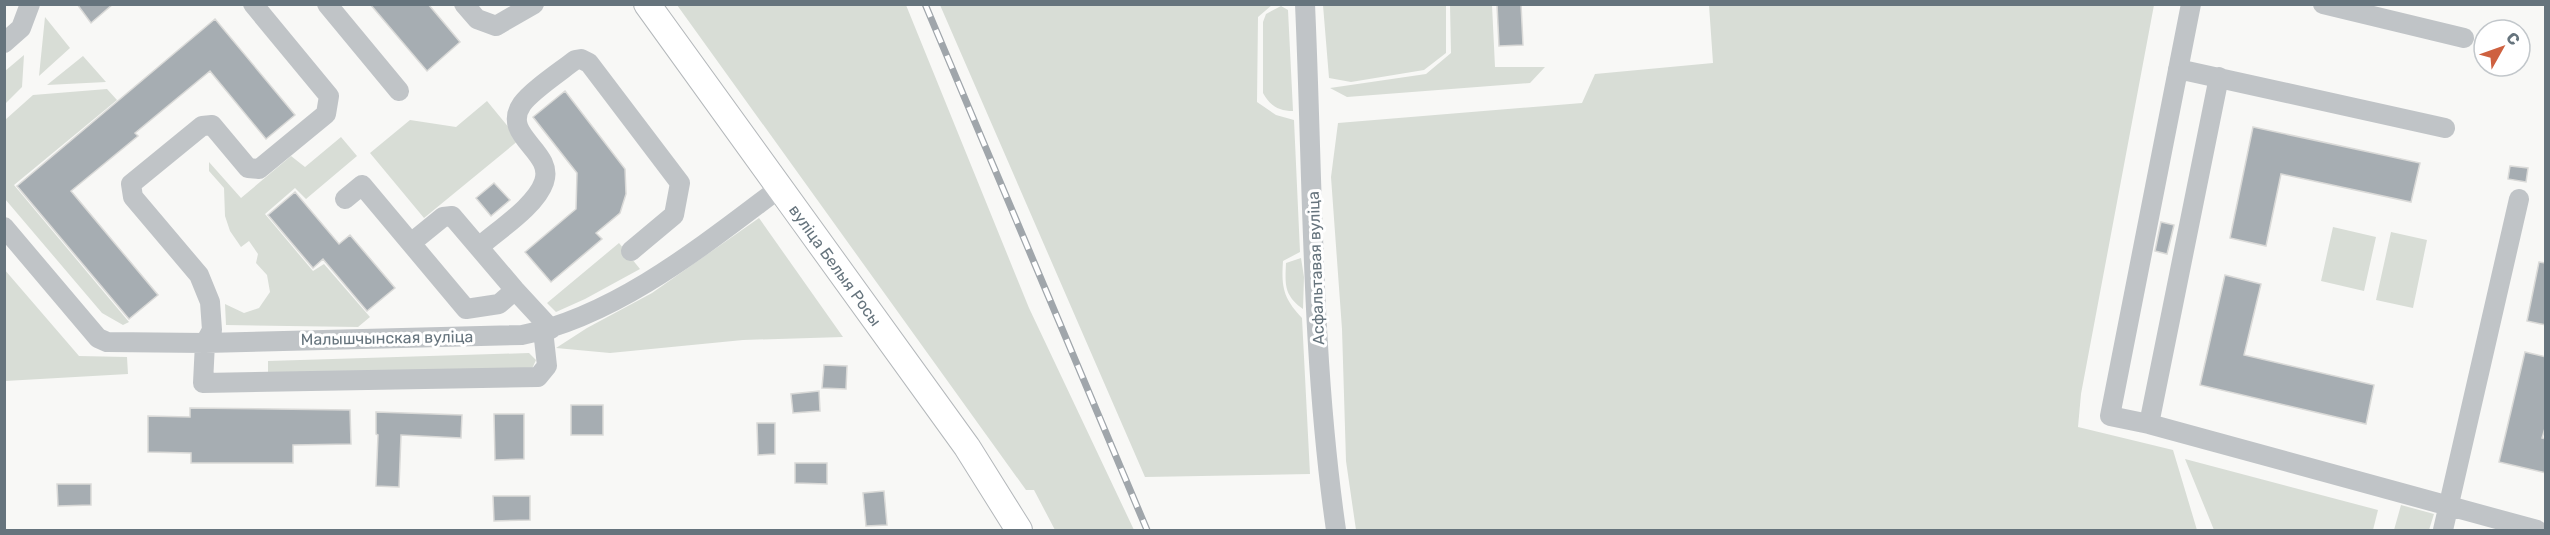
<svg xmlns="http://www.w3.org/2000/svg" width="2550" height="535" font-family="Rubik,sans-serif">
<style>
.green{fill:#d8ddd6}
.building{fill:#a6adb2;stroke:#dadad8;stroke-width:1.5}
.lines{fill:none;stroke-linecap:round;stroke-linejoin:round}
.major-casing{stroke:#b4b8bb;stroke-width:28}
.minor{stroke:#c0c4c7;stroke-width:20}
.major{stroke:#fff;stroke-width:26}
.rail-casing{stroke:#a0a6ab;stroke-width:7}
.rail{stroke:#fff;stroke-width:4.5;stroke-dasharray:14;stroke-linecap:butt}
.labels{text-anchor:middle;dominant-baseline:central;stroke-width:6;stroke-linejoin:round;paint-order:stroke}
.street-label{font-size:16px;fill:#66747d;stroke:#fff}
</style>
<rect width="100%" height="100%" fill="#f8f8f6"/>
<path class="green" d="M677,5H906L1029,308L1134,530H1055L1034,490H1026Z
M940,5H1272L1258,17L1257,102L1276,115L1294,120L1300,252L1283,261C1281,288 1284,299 1302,318L1310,474L1145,477Z
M1323,5H1446V53L1424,70L1351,82L1329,78Z
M1450,5H1492L1495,67H1545L1530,83L1347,97L1330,88L1426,74L1451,53Z
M1709,5H2154L2081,394L2078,427L2173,450L2197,530H1356L1346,461L1342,329L1331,177L1338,123L1582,103L1595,74L1713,63Z
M1281,6L1288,10L1293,111C1279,111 1270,106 1263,93V22L1266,14Z
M45,17L70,48L39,76Z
M24,55L22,87L5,104V71Z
M83,56L106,82L47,85Z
M107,89L117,100L14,185L129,322L123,325L102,313L5,199V120L33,95Z
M487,101L519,140L424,218L370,153L410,120L456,127Z
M341,137L357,156L306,199L295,188L265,214L313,271L324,264L370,317L358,327L226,325L225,304L244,313L259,308L270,292L267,275L256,263L258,254L249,241L241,247L230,231L225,216L224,188L209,171V162L241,198L291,156L305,167Z
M759,218L843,337L743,340L610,353L556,348L587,328L652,293Z
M2333,227L2376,237L2364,291L2321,281Z
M2391,232L2427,240L2413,308L2376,300Z
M619,243L640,269L585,299L556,312L547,303Z
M1301,258L1304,277L1303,309C1284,295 1285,285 1286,263Z
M4,269L79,356L127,357L128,374L5,381Z
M529,353L536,360L530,373L268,377V361Z
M2185,459L2378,510L2373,530H2214Z
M2401,505L2434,514L2429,530H2394Z"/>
<path class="building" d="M77,4H113L91,23Z
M370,4H428L460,42L427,71Z
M1497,4H1521L1523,45L1499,46Z
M215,19L295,115L266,139L210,71L135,133L138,136L71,191L158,295L129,319L17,186Z
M565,91L625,169L626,194L620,213L596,233L602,239L551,282L525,252L576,209L577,173L533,117Z
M2253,127L2420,163L2411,202L2281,174L2266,246L2230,238Z
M2510,166L2528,168L2526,182L2508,179Z
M494,183L510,200L491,216L476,198Z
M295,192L339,244L350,235L395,288L367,311L323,259L313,268L268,215Z
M2161,222L2174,225L2167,254L2155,251Z
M2539,262L2546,263V325L2527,321Z
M2225,275L2261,284L2244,355L2374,385L2366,424L2200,385Z
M2525,352L2546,357V425L2542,438L2546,439V473L2499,462Z
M824,365L847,366L846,389L822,388Z
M819,391L820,411L793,413L791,394Z
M571,405H603V435H571Z
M190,408L350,410L351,444L293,445V463H191V453L148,452V416L190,417Z
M376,412L462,415L461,438L401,435L399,487L376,486L378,435L376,434Z
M494,414H524V459L495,460Z
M757,423H775V454L758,455Z
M795,463H827V484L795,483Z
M57,484H91V505L58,506Z
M884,491L887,525L866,526L863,493Z
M493,496H530V520L494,521Z"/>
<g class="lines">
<g class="major-casing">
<g id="major">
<path id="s1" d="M647,4L967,447L1019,530"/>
</g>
</g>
<path class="minor" d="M253,4L329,96L326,114L259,169L248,168L212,125L202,126L131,184L133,197L199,275L210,302L212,330L205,343L203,383L538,377L547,366L543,330
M327,4L399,91
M464,4L477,19L496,26L534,4
M1305,4C1313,180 1311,357 1336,530
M2191,4L2110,416L2149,424L2537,530
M2323,4L2464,38
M4,43L21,28L30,4
M2178,69L2445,128
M345,199L362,185L466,309L499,304L515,290
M4,227L98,338L107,342L205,343L522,335C617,316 705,244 781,187
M411,243L443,217L452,216L515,290L551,329
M479,247C498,230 536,206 544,182C555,151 500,136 522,104C531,91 561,71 575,60L581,59L589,63L680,183L674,215L631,251
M2149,424L2219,77
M2443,530L2519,199"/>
<use href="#major" class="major"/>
<g class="rail-casing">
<path id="rail" d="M925,4L1147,530"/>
</g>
<use href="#rail" class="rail"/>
</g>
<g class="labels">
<g class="street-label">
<text stroke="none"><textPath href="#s1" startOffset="322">вуліца Белыя Росы</textPath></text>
<text transform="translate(1316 268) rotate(-92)">Асфальтавая вуліца</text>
<text transform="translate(387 338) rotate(-1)">Малышчынская вуліца</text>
</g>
</g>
<rect width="2550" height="535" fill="none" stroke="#66747d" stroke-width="12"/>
<g transform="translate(2502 48) rotate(50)"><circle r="28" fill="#ffffff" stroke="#c2c7cb" stroke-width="1.5"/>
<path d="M0-4.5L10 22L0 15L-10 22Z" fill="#ce6140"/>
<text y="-9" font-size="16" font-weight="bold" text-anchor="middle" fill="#66747d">С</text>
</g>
</svg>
